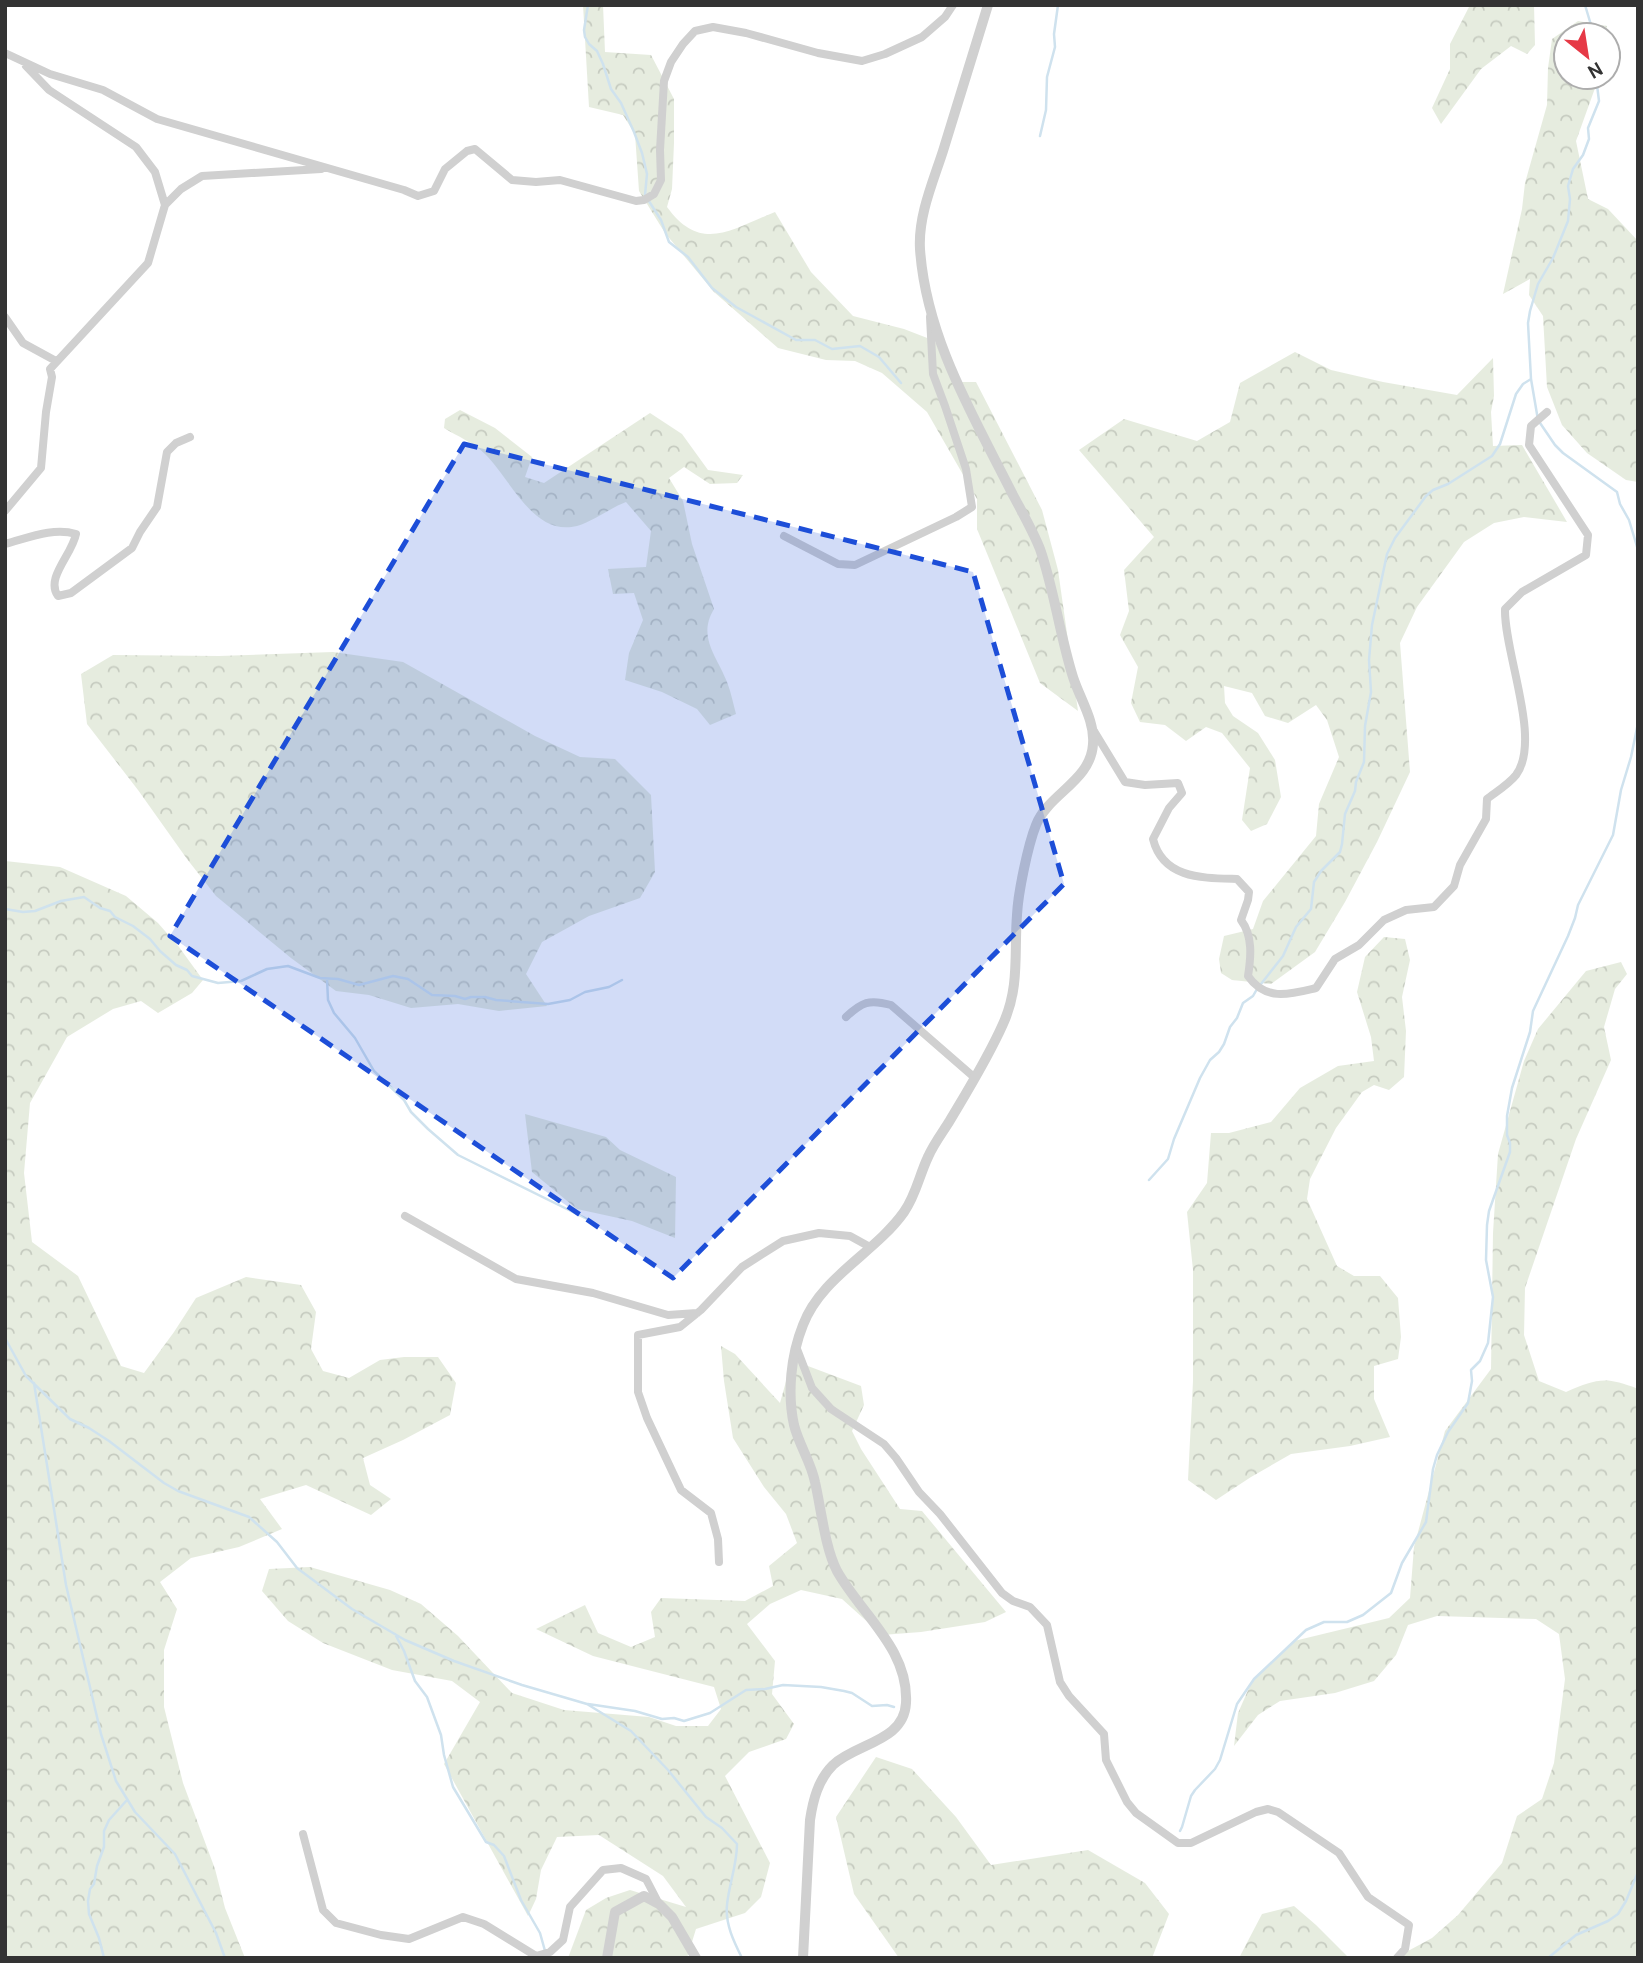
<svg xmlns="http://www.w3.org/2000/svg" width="1643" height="1963" font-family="Cabin,sans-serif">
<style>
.forest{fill:url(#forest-crowns)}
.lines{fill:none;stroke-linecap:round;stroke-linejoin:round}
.stream{stroke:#cfe2ee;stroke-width:2.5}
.minor{stroke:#d0d0d0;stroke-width:8}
.tertiary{stroke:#d0d0d0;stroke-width:10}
.marked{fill:#1d4ed8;fill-opacity:0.2;stroke:#1d4ed8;stroke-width:5;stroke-dasharray:14 9;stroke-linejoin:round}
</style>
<defs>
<pattern id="forest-crowns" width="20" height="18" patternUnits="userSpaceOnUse" patternTransform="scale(1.75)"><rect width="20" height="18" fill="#e6ecdf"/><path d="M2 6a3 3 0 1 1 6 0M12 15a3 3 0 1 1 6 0" fill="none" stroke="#c6cbc0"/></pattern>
</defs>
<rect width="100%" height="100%" fill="#fff"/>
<path class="forest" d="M583,5H603L605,52L651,55L674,99V143L672,189L667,207C701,254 732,229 775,212L811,272L853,316L904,329L935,341L953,382H976L1042,510L1058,570L1078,711L1040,683L977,529V499L927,412L882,373L855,361L826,360L778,348L714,292L665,233L639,191L635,134L623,115L589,107Z
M1470,5H1534L1535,45L1527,54L1511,46L1481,69L1441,124L1432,108L1450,69V44Z
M1578,21L1607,26L1606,35H1566V77H1599L1576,141L1588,199L1608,209L1638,241V482L1626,480L1587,453L1562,425L1547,387L1543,316L1529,295L1530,279L1503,294L1522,209L1525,183L1547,105L1548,68L1552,39Z
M1295,352L1331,370L1383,382L1457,395L1493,358L1494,396L1491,412L1493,446L1522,445L1567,522L1524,517L1494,523L1464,542L1417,607L1400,643L1410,772L1377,842L1345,902L1315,952L1271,984L1232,980L1221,973L1219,959L1224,936L1253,929L1263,901L1316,836L1319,804L1339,757L1327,720L1316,705L1288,723L1265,716L1252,693L1224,686L1225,703L1233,716L1258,733L1275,760L1281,797L1267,824L1251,831L1242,820L1250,768L1222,733L1206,727L1186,741L1165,725L1140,722L1131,703L1138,667L1120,635L1129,611L1124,570L1154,537L1079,450L1124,419L1197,441L1230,422L1240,383Z
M460,410L495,428L532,457L525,477L544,483L650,413L682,434L708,470L743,475L737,483L710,484L684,467L669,478L683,501L692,544L714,609C697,637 717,656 727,682C731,692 733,703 736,714L710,725L697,709L662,692L625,680L629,653L643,620L634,593L613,594L608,569L646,567L651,531L626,502C610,508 594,521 577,526C533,537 511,479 485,454C474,443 457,436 444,428L445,419Z
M333,652L403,662L535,736L580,757L615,759L651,795L655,872L640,898L589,916L542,942L526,974L547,1006L499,1011L458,1004L411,1008L369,995L336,991L291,958L216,896L187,859L138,790L87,724L81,674L113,655L219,656Z
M5,861L60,867L126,896L158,923L179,947L203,980L192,993L158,1013L141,1001L113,1009L67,1037L30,1103L24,1173L32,1242L78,1276L121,1366L144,1373L174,1332L196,1298L246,1277L301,1285L316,1312L311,1349L323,1371L349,1378L380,1360L404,1357H438L456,1383L450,1415L403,1440L363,1458L370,1485L391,1499L371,1515L306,1485L260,1499L282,1529L239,1547L191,1558L160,1582L177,1609L164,1650V1707L183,1783L215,1869L225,1908L245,1958H5Z
M1384,937L1405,939L1410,960L1402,997L1406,1031L1404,1077L1389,1090L1374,1085L1362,1092L1336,1128L1310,1179L1307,1199L1337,1266L1354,1276H1380L1398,1298L1401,1337L1398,1359L1374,1366V1399L1390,1437L1350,1446L1291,1454L1251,1477L1216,1500L1188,1480L1193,1381V1270L1187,1212L1207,1183L1211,1133H1229L1271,1122L1300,1088L1338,1066L1374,1061L1371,1037L1357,992L1365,957Z
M1621,962L1627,974L1615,989L1604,1027L1611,1060L1576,1139L1525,1288L1524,1335L1539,1381L1566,1392C1597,1379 1605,1376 1638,1389V1958H1395L1432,1938L1458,1915L1502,1863L1517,1816L1542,1799L1554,1763L1565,1679L1559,1634L1536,1619L1437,1616L1408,1625L1396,1655L1374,1681L1335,1693L1280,1701L1258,1715L1234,1746L1238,1713L1253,1679L1294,1641L1389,1618L1410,1598L1414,1547L1445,1431L1491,1369L1493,1233L1498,1154L1524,1061L1538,1029L1586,971Z
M525,1114L606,1137L620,1150L676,1177L675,1238L632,1221L577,1209L532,1172Z
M721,1346L735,1354L780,1403L792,1360L861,1386L864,1405L852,1431L861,1449L900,1509L922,1511L1006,1612L985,1622L921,1632L882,1635L842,1599L801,1590L770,1604L747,1624L775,1661L772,1694L794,1724L786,1739L749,1752L725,1776L770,1863L761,1897L745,1913L696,1929L687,1958H568L586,1910L606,1898L630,1890L686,1907L663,1876L599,1835L557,1837L541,1870L536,1899L528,1916L444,1764L480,1702L452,1681L392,1670L323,1643L288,1621L262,1591L269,1569L310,1567L390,1590L421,1604L458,1636L512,1693L564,1710L649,1717L676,1726H708L721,1709L714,1687L593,1656L536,1629L585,1605L598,1633L631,1647L655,1637L651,1612L661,1598L745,1601L773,1586L769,1566L797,1543L786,1514L764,1487L733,1438L724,1381Z
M876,1757L912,1769L956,1817L991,1865L1088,1850L1145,1883L1169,1914L1152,1958H899L854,1894L836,1817Z
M1294,1906L1316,1925L1349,1958H1239L1262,1914Z"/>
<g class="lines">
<path class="stream" d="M588,5L584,30L585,37L589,44L597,51L603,64L611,89L621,103L634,132L642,153L647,174L645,195L661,220L669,242L688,257L712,288L736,307L796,340H815L832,349L860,346L879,357L901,383
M1585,5L1594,35
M1596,77L1599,101L1588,128L1589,139L1583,155L1573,169L1568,186L1570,199L1568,221L1553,258L1538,284L1530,311L1528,323L1531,379L1538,420L1555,445L1563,453L1617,492L1620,504L1629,520L1638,550
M1040,136L1046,110L1047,77L1055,47L1054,34L1058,5
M5,909L23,912L35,911L61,901L84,897L100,908L110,911L115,917L133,926L150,939L160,951L176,965L187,970L192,976L218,983L241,981L267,969L288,966L320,978L338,979L359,985L393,976L408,979L432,995L455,996L465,999L471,997H485L496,1000L548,1004L570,1000L585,992L609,987L622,980
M327,979L328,1000L334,1013L355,1038L374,1071L404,1100L411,1112L428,1129L458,1155L587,1219
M1261,984L1283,956L1296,927L1311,909L1314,882L1321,871L1340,852L1342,844L1345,814L1355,791L1356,782L1364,762L1365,726L1371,692L1369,660L1372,625L1387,554L1395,538L1426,496L1433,490L1448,484L1492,456L1500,444L1516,394L1523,384L1531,379
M1149,1180L1168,1159L1174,1139L1200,1078L1210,1060L1219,1052L1224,1044L1230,1027L1237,1018L1243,1003L1253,996L1257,989
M5,1338L26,1376L70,1419L89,1428L109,1441L164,1483L178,1491L249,1517L277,1542L297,1568L352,1609L405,1640L454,1661L522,1685L587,1704L631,1731L668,1770L706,1817L722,1828L737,1844C737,1865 729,1884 727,1905C725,1924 734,1942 742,1958
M34,1383L66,1585L101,1734L116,1781L135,1812L175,1854L216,1933L225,1958
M395,1634L404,1651L415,1681L427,1697L441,1735L444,1755L453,1787L486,1842L494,1845L504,1856L521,1900L540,1933L547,1958
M588,1704L635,1711L662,1719L674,1718L684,1721L710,1713L746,1690L765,1689L783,1685L821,1687L844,1691L852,1693L872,1706L887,1705L894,1707
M1180,1831L1182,1827L1191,1796L1195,1790L1215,1769L1220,1760L1237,1704L1254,1679L1306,1630L1324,1622H1347L1363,1615L1391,1593L1402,1563L1426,1522L1433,1469L1437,1455L1448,1432L1468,1403L1472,1381L1471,1370L1480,1361L1488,1343L1493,1297L1486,1260L1487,1225L1489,1211L1510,1152V1143L1507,1135V1116L1512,1088L1530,1032L1533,1011L1568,936L1575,918L1578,905L1613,835L1621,790L1631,757L1638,723
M104,1958L99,1938L89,1914L88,1901L90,1889L94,1884L97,1866L104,1847V1831L109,1820L127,1800
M1548,1958L1576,1935L1608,1921L1618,1914L1626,1901L1638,1872"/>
<path class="minor" d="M5,53L50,74L103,90L157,119L404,190L418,196L434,191L445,169L467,151L475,149L512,180L536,182L560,180L636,201L644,200L654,194L661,180L660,150L664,81L671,62L683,44L695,31L713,27L746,33L818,53L862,61L885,54L922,37L945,17L953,5
M26,66L49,90L136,147L155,172L165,205
M5,317L23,343L56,361
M5,511L41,468L46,412L52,377L50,369L148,263L165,205L181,189L202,176L321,169
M784,536L838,564L855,565L956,517L972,507L966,469L945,406L933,374L930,317
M5,544C28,538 53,527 76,534C72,555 45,578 58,596L71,593L132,548L140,532L157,507L167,452L176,443L190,437
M1094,731L1125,782L1145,785L1178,783L1182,793L1169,808L1153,839C1163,879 1203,878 1237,879L1249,892L1248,900L1241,920C1253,936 1251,957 1248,976C1266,1002 1291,994 1316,988L1335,959L1359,945L1384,920L1406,910L1434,907L1454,886L1460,865L1486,819L1487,799C1496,792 1509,784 1516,775C1542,740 1504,653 1505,609L1522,592L1586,555L1588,535L1529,445L1531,426L1547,412
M846,1017C862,1002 869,999 891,1005L975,1078
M405,1216L516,1279L593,1293L668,1315L697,1313
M797,1349L812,1388L831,1409L884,1444L896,1458L919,1492L940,1514L1002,1593L1013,1601L1030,1607L1047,1625L1060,1682L1069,1696L1104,1734L1106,1760L1127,1802L1136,1813L1178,1843H1191L1256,1812L1268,1809L1278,1812L1339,1853L1368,1897L1409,1925L1405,1949L1397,1958
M719,1562L718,1539L711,1513L681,1490L647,1418L638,1392V1335L680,1327L701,1310L742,1267L783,1241L819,1233L850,1236L870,1247
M303,1834L323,1910L336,1923L381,1935L409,1939L463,1917L484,1924L536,1956L550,1952L563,1940L570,1907L603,1870L621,1868L646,1879L659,1904"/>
<path class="tertiary" d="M607,1958L615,1912L644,1896L659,1904L672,1917L696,1958
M803,1958L810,1820C813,1800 818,1780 833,1765C856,1743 904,1742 906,1703C909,1649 861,1614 837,1571C825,1548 821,1508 815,1482C811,1462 799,1445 794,1425C787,1393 791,1355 803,1325C821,1277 875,1253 904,1212C916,1195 919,1176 928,1157C933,1145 942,1133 949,1122C968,1090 988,1058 1003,1024C1020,987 1014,953 1017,915C1018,893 1028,845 1036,825C1048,794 1091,781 1093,744C1095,721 1080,699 1073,677C1060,636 1054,589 1040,549C1033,531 1022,512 1013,495C974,417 926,338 920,249C918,216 933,182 943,151C958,102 973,54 988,5"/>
</g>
<path class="marked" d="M464,444L973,572L1064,884L673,1278L170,936Z"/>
<rect width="1643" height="1963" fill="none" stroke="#333333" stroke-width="14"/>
<g transform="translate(1587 56) rotate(150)"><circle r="33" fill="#ffffff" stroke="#adadad" stroke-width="2"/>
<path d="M0-5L12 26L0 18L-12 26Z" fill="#e63946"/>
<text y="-10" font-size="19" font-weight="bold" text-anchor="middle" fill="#333333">N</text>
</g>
</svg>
